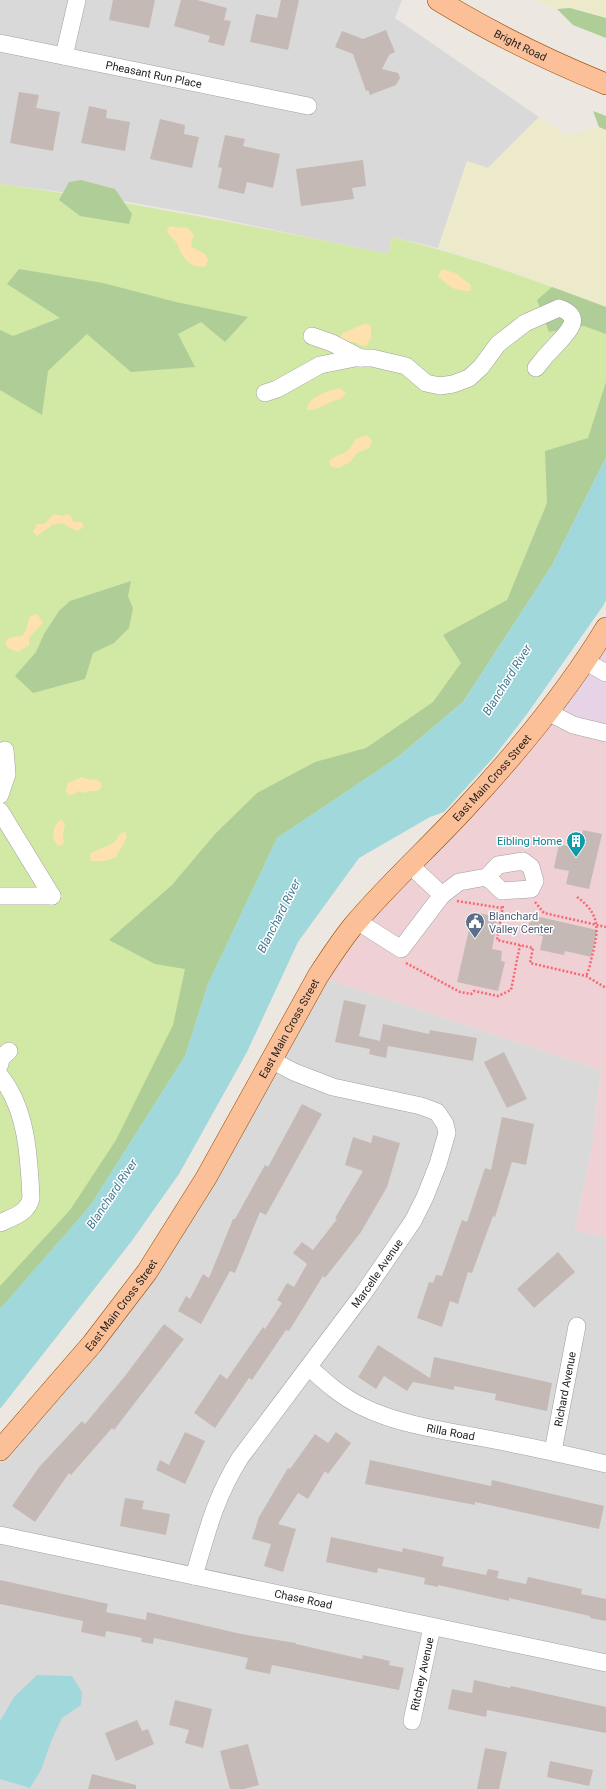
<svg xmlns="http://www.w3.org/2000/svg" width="606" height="1789" font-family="Roboto,sans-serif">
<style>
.residential{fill:#dad9d9}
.commercial{fill:#efd0d4}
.industrial{fill:#e7d3e6}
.farmland{fill:#edeacc}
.grass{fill:#d2e9a6}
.forest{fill:#afcd96}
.sand{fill:#ffe1ae}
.water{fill:#a1d8dc}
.building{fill:#c5b9b5}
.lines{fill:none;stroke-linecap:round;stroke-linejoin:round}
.minor-casing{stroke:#a0a0a0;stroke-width:18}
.major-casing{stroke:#944a00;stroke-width:22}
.path{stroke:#fa6670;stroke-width:2.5;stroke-dasharray:2 2;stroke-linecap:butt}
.minor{stroke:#fff;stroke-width:17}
.major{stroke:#fcc098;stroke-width:21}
.labels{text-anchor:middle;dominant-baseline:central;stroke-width:3;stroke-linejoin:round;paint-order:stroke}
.street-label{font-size:11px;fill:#1c1c1c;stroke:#fff}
.culture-label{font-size:11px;fill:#0d838f;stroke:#fff;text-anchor:end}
.service-label{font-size:11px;fill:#4e5e75;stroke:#fff;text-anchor:start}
.water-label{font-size:12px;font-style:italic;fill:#417994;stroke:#fff}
</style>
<rect width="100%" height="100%" fill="#ede7e1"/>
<path class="residential" d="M0,0H402L395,18L539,117L488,168L467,161L438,248L392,237L388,254L207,216L100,197L0,184Z
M318,976L601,1070L592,1147L575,1230L606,1237V1789H0V1450L92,1344Z"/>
<path class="commercial" d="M606,628V1237L575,1230L592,1147L601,1070L318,976L470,804Z"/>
<path class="industrial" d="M606,628V723L548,712Z"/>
<path class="farmland" d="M534,0H606V18L570,8L557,9Z
M539,117L567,135L599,127L606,130V307L527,277L438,248L467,161L488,168Z"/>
<path class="grass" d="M0,184C131,202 259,227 388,254L392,237C465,255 535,280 606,307V519L309,858L0,1361Z"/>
<path class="forest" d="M570,8L606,18V38L573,25L557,9Z
M593,111L606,116V130L599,127Z
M81,180L115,189L132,214L129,224L80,216L59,200L69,182Z
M19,269L103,283L176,302L248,317L225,342L201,322L178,334L195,367L131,372L87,334L48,371L42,415L0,390V330L13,336L60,318L7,284Z
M552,287L606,307V334L584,326L549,332L537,300Z
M606,382V457L552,565L463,702L398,757L277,838L208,984L185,1056L90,1206L0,1309V1286L70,1210L116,1140L173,1025L185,969L155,964L109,940L172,885L215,834L257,793L315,762L366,748L433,702L461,663L443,635L507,600L547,503L545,451L588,438Z
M131,581L128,596L133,608L129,628L114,643L93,653L85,679L33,693L15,676L36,652L44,634L59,611L70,601Z"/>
<path class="sand" d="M171,226L177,228L186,227L191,231L194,236L191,242L192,247L205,254L208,259L206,266C194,269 185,261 180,251C178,248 179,245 176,242C172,237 168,236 167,229Z
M442,269L455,273L471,285L470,291C454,291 450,287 438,276Z
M364,324L371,325V338L367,345L362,346L355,342L344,343L339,340L342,334Z
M340,388L346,393L341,399C330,400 318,411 307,410C307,397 329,391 340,388Z
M367,435L372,441L369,448L357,453L350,462L339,468L330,466L329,461C342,450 345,459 356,439Z
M54,514L62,516L68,514L72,518L73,522H82L84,527L77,531L62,523L52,525L37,536L33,532L37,524H44Z
M37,614L43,623L29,637V645L18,652L8,648L5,642L9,638L22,636L26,630L30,616Z
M82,777C88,781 94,778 101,782V788L97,791H89L85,793L79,791L72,795L67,794L66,790L68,783Z
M61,819L65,824L63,834L64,844L58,846C50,837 53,826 61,819Z
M125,832L127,837L116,857L105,861H90L91,853L114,843L121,833Z"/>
<path class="water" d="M606,457V600L603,606L527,714L493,758L444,812L430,817L359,858L298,942L247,1052L179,1174L131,1242L0,1409V1309L90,1206L185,1056L208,984L277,838L398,757L463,702L552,565Z
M37,1675L72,1676L82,1692L81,1705L62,1718L52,1739L41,1770L30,1788L0,1779V1721L14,1697Z"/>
<path class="building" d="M113,0H155L149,28L109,20Z
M181,0H197L227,8L224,20L231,21L224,46L208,42L210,36L174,26Z
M281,0H299L288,50L250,42L256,14L277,18Z
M386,30L395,52L389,55L382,69L398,73L400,78L396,85L370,95L368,90L366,91L353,54L335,47L342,31L363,39Z
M19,92L39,95L36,108L60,112L53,151L10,143Z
M89,106L107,110L106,118L130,122L125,151L81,143Z
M160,119L185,125L184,134L199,137L192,168L150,159Z
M225,135L245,139L243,146L280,154L273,188L247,182L244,194L218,188L222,168L218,167Z
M363,160L366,186L352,188L354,199L301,206L296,169Z
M583,830L602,834L589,889L566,884L569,871L554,868L559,844L579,849Z
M473,912L498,917L492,949L502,951L501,961L505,962L498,991L457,982Z
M531,915L597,930L591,957L565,951L564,955L540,950L543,936L527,933Z
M344,1000L366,1005L359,1036L380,1041L383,1024L429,1034L430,1030L477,1038L473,1061L388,1046L386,1058L369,1054L370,1049L335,1042Z
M504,1052L527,1099L507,1108L484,1062Z
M302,1104L322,1114L266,1215L260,1212L235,1273L230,1271L201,1324L178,1311L186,1296L190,1299L203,1274L209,1278L233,1219H235L265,1165L268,1167Z
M502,1117L534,1124L526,1165L512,1162L495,1217L493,1216L472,1273L468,1272L458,1304L450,1301L442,1327L417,1318L429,1282L433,1283L436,1275L442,1276L462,1220L467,1222L485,1168L491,1170Z
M373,1135L400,1143L387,1187L361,1232L325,1278L323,1276L289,1331L286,1330L252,1380L249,1378L215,1428L194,1413L220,1374L227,1379L263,1327L265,1329L282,1303L277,1300L287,1283L294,1287L307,1264L293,1253L302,1242L313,1250L337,1219L335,1218L363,1171L345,1165L353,1137L371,1143Z
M558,1252L575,1272L534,1308L517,1289Z
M164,1324L184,1339L114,1430L112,1428L71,1475L69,1473L35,1522L12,1506L40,1466L82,1421L85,1424L125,1376Z
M378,1345L430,1378L434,1357L552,1383L547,1411L495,1400L496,1394L454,1386V1390L413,1382L407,1391L384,1376L376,1389L358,1377Z
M185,1432L205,1441L185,1484L156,1470L160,1460L169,1465Z
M336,1432L351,1443L328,1474L325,1471L308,1499L298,1493L278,1524L296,1529L283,1572L264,1566L271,1544L252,1539L259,1517L288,1468L290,1469L315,1434L328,1443Z
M370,1460L491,1486L492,1480L604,1506L599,1529L475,1502V1505L365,1484Z
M125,1498L144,1501L142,1509L170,1514L166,1535L120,1526Z
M331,1537L402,1552L403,1548L444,1557L442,1566L486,1575L488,1569L499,1571L497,1578L526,1584L528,1577L582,1589L581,1594L606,1599V1621L590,1618V1616L509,1598V1601L438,1585V1587L424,1584L425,1578L378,1568L377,1573L326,1562Z
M0,1580L108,1604L106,1612L146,1620L147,1612L241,1634L296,1643V1644L362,1659L363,1655L390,1661L389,1665L404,1668L399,1690L272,1665L270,1674L245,1669L248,1658L154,1638L153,1644L141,1642L142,1638L106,1631L105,1637L81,1632L83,1621L0,1604Z
M474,1680L510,1688L511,1686L606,1707V1733L487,1710L486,1717L448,1709L452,1689L472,1693Z
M175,1700L212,1709L203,1748L185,1743L189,1730L169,1725Z
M137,1720L142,1731L148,1729L154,1744L116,1761L105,1733Z
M248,1744L259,1785L244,1789H230L220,1751Z
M485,1748L507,1752L499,1789H477Z
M550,1761L593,1770L589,1786L547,1777Z
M92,1774L136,1785V1789H88Z"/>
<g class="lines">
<g class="minor-casing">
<g id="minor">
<path id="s1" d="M0,43L308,106"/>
<path d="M64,56L77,0"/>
<path d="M312,336L332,343L361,358"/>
<path d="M265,393L277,389L320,365L355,358H372L406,366L426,383L440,386L453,384L469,378L481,367L498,344L525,323L559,308C586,317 566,334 555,346C548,353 542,360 536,368"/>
<path d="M585,661L606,673"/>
<path d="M548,712L573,725L606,733"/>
<path d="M0,795L7,774L5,750"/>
<path d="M0,811L52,896"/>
<path d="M442,895L459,882L487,877L498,865L523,861L531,867L535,881L531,889L502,891L487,877"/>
<path d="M0,896H52"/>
<path d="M357,921L401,949L442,895L410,865"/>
<path d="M0,1064L1,1058L9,1051"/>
<path d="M0,1076C27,1109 29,1157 31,1198C28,1213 13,1217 0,1223"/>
<path id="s2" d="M309,1367C326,1383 342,1397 363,1407C398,1424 439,1430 478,1437C521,1445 563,1454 606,1464"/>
<path id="s3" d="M553,1451L577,1326"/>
<path id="s4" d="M0,1535L606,1663"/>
<path id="s5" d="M194,1576C207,1532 215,1498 240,1458L363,1294L413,1221L425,1197L438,1164L447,1133L445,1124L437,1112L421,1106L333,1087L294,1072L271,1060"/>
<path id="s6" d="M412,1721L432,1627"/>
</g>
</g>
<g class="major-casing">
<g id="major">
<path id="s7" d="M438,0C492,33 547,60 606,84"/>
<path id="s8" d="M0,1450L92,1344L147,1272L206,1178L318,976C329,959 340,942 353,926C389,883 432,845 470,803C520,749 568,691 606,628"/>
</g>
</g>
<path class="path" d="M577,897C606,918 596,937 589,969L586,976
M457,901L502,908
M535,902L544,913L606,927
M503,906L497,940L533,948L530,963L586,976L606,988
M406,963L460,992L471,994L474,991L498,996L511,990L520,945"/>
<use href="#minor" class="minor"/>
<use href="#major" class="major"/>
</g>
<defs>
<g id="building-pin" transform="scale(1)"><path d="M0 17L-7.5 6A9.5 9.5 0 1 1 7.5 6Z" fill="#0f9aa8" stroke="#fff"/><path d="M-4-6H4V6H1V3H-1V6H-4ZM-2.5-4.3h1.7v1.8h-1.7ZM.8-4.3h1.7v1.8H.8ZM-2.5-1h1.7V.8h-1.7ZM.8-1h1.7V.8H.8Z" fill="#fff"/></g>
<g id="civic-pin" transform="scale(1)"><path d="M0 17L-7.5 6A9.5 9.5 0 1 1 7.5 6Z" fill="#5c6f8a" stroke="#fff"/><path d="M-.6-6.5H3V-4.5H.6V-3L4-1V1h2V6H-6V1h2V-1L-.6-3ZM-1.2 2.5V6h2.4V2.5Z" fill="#fff"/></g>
</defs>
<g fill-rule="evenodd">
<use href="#building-pin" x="576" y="841"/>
<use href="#civic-pin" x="475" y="922"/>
</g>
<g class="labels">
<g class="street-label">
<text stroke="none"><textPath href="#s7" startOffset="94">Bright Road</textPath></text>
<text stroke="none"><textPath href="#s1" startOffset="157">Pheasant Run Place</textPath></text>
<text stroke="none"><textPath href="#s8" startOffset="837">East Main Cross Street</textPath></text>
<text stroke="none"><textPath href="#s8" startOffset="513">East Main Cross Street</textPath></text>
<text stroke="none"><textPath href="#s5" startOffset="357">Marcelle Avenue</textPath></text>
<text stroke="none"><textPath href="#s8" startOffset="189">East Main Cross Street</textPath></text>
<text stroke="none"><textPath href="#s3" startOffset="63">Richard Avenue</textPath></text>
<text stroke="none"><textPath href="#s2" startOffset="159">Rilla Road</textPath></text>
<text stroke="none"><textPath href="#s4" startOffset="310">Chase Road</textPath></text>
<text stroke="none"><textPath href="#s6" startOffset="48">Ritchey Avenue</textPath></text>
</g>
<g class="culture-label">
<text x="562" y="841">Eibling Home</text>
</g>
<g class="service-label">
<text x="489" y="916">Blanchard<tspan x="489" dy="13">Valley Center</tspan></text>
</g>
<g class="water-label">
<text transform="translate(507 680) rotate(-58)">Blanchard River</text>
<text transform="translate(279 916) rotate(-63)">Blanchard River</text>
<text transform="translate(112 1194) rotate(-56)">Blanchard River</text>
</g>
</g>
</svg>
